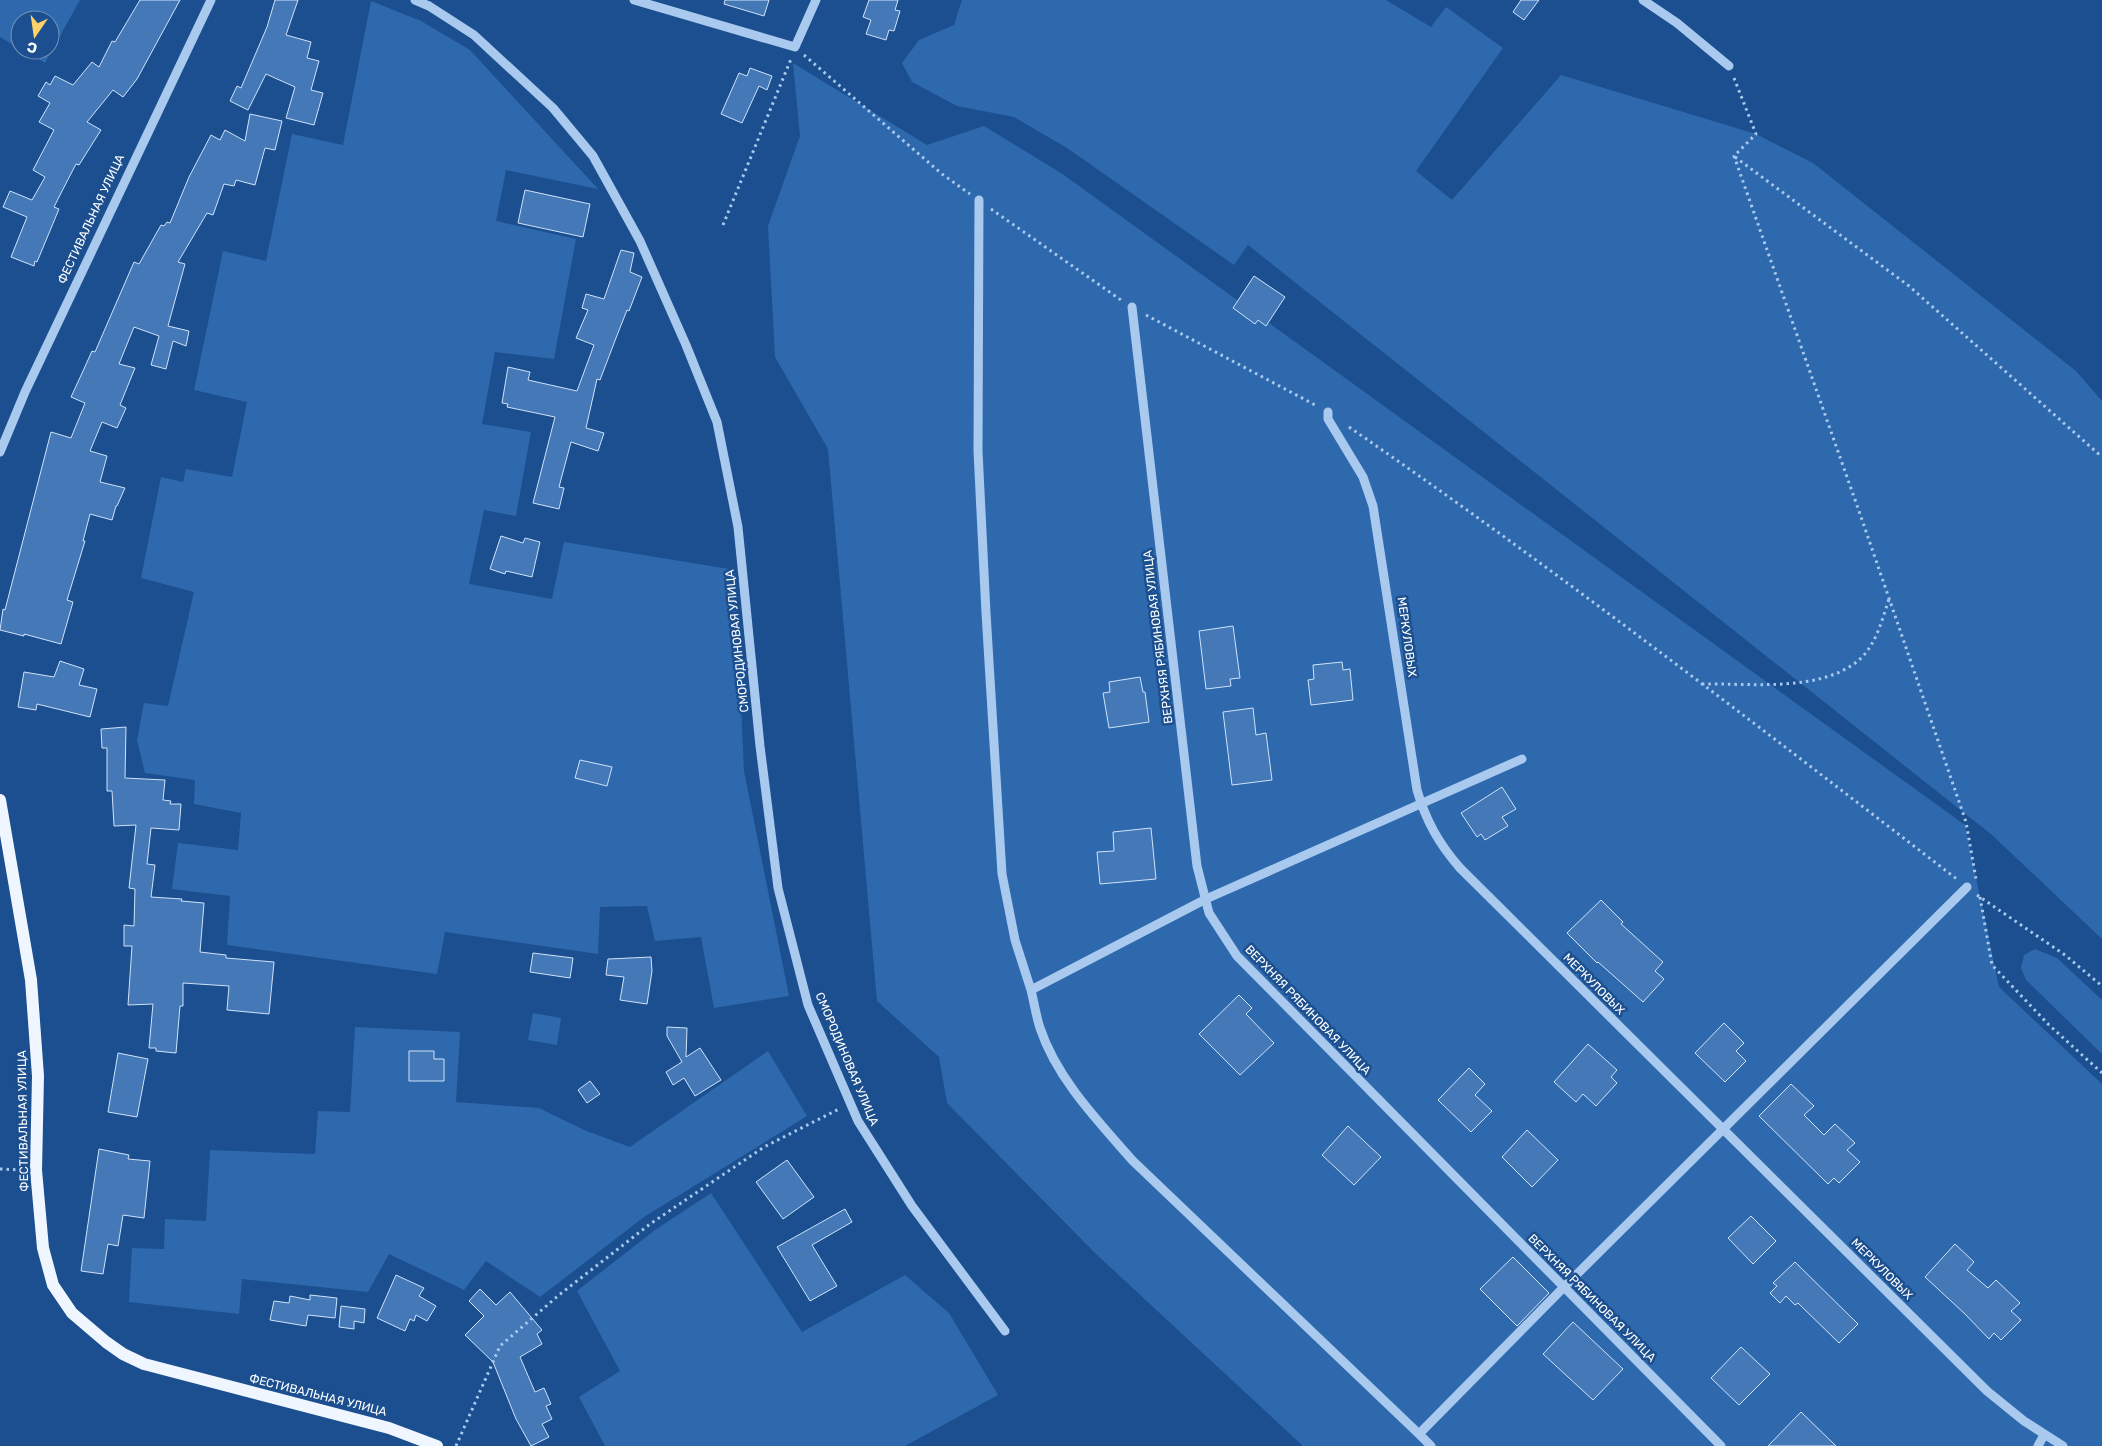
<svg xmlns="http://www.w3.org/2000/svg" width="2102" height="1446" font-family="Rubik,sans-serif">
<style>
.green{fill:#2e69ad}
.building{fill:#4478b7;stroke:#cfe3fa}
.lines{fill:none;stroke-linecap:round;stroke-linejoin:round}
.path{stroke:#a9c9ee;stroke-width:3;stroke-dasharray:2.5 4;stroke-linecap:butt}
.minor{stroke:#a9c9ee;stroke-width:9}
.major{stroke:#f0f6ff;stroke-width:12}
.labels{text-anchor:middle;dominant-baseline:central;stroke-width:5;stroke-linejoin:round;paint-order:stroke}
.street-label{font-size:12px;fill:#fff;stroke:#1b4f8f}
</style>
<rect width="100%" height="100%" fill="#1b4f8f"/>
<path class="green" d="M0,0H80L45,63L23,50H50V20H20V49L0,37Z
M962,0H1386L1431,27L1446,7L1503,48L1416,171L1452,200L1561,75L1756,134L1813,163L2076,371L2102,401V939L1992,835L1248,245L1234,265L1067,148L1014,117L957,106L912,82L902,63L919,40L954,25Z
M371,1L421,21L470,50L598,189L506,170L496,221L576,239L554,359L495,352L482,424L531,432L516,516L484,510L469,584L552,599L564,542L735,570L744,771L789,996L714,1008L701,937L655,941L647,906L600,907L598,954L445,932L437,974L227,945L230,896L172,889L178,843L238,850L241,813L194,804L195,780L145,773L137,740L144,703L168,706L194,592L141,578L161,477L183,482L186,469L232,477L247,402L194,390L223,251L266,261L292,134L343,145Z
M793,63L927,145L984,126L1061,173L1965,825L1999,987L2102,1084V1446H1303L1096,1254L947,1103L939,1057L877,1001L828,449L775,357L768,226L800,136Z
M2035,949L2057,958L2102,1000V1054L2026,980L2021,968L2024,955Z
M533,1013L561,1018L557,1045L528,1040Z
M355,1027L460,1032L456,1102L539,1108L584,1130L630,1147L768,1051L807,1116L644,1217L540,1297L486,1261L464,1290L389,1254L368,1292L242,1279L239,1314L129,1302L132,1248L164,1249L165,1219L206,1221L210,1150L315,1154L318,1111L350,1112Z
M711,1193L802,1332L905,1275L949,1313L998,1395L905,1446H605L579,1397L620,1371L577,1291L655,1230Z"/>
<path class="building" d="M140,0H180L137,79L123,97L113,90L87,122L101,130L79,165L76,164L61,193L54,207L59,209L37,262L35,261L34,266L11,257L27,217L3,207L10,191L32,200L45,177L33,170L54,130L39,122L50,103L38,96L46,82L50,85L55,76L73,85L92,62L99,67L112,41L115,42Z
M275,0H298L286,35L311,42L307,58L319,61L311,90L323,93L314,125L286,118L295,87L266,74L248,110L230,101L237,86L241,88L267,27Z
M725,0H769L764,16L724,4Z
M869,0H898L895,10L900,11L894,31L889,30L886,40L866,34L871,20L863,17Z
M1521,0H1539L1524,20L1513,12Z
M750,68L772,76L767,90L759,86L742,123L721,114L739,73L747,76Z
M250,114L282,121L275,150L265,148L255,185L236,180L234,186L224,184L213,215L207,213L178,262L185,264L168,326L189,331L186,346L173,341L166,369L151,365L159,336L134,327L119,364L135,368L120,405L126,408L117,428L102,422L90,451L107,456L100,482L125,488L117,506H116L112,520L90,514L83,541H85L67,600L73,602L61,644L24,634V636L0,630L3,609L5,610L51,432L71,438L85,403L71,397L83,371L92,351L95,352L134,262L139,264L161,225L164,226L167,222L170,223L189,177L211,135L220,140L225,130L245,141Z
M525,190L590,204L583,237L518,223Z
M621,250L634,253L630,272L642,277L629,311L627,310L616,338L600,380L597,379L586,428L604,433L598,451L571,442L559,487L564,488L559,509L533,503L555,417L507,407L508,404L502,403L508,367L530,372L528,380L577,391L594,345L576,338L588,310L582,308L586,294L604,299Z
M1254,276L1285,297L1266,326L1258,320L1255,324L1233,308Z
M501,536L523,543L525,538L540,542L532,577L506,571L505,574L490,569Z
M1233,626L1240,678L1230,679L1231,686L1206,689L1199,631Z
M60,661L84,669L79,685L97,689L90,717L37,704L36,710L18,707L24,672L54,677Z
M1342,662L1343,670L1350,669L1353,700L1311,705L1308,680L1314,679L1313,665Z
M1140,677L1143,692H1145L1149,722L1109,728L1103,693L1110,692L1109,682Z
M1253,708L1256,735L1266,733L1272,780L1232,785L1223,712Z
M126,727L125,778L165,780L163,800L171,801L170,804H181L179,830L151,828L147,864L155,865L151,897L182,899L181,901L204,903L200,952L226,955V958L274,962L269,1014L227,1010L229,986L183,983V1006H180L176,1053L156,1051V1048H149L153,1004L128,1005L132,946H124V925L134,926L135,889L129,888L136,825L114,826L112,791H107V748H102L101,729Z
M580,760L612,767L607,786L575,778Z
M1502,787L1516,809L1502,817L1508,826L1485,840L1481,834L1477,837L1461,813Z
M1151,828L1156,879L1100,884L1097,852L1114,851L1113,832Z
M1601,900L1623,922L1621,924L1663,962L1655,971L1664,979L1643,1002L1598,962L1597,963L1567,933Z
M533,953L573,958L570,978L530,972Z
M651,957L652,971L647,1004L620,1000L624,977L606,975L608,959Z
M1239,995L1252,1008L1246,1014L1274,1043L1240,1075L1199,1034Z
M1724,1023L1744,1043L1736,1051L1746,1061L1725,1082L1695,1053Z
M667,1027L687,1028L686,1057L700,1048L721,1080L695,1096L684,1078L673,1085L666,1072L682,1062L667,1036Z
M1588,1044L1617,1070L1611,1077L1617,1083L1596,1106L1583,1094L1576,1102L1554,1082Z
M409,1051H434V1059H444V1081H409Z
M118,1053L148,1059L137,1117L108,1112Z
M1469,1068L1485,1084L1475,1095L1492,1111L1471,1132L1438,1100Z
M590,1081L600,1094L587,1103L578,1090Z
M1791,1084L1814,1106L1804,1115L1824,1135L1835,1124L1855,1143L1847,1150L1860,1162L1839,1183L1834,1178L1828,1184L1759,1116Z
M1348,1126L1381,1157L1354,1185L1322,1155Z
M1527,1130L1558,1160L1532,1187L1502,1157Z
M99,1149L129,1155L128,1159L150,1161L144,1218L123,1215L118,1246L108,1244L103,1274L81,1271Z
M787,1160L814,1197L783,1219L756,1182Z
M845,1209L852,1222L812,1245L837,1286L810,1301L777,1247Z
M1751,1216L1776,1241L1753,1264L1728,1238Z
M1955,1244L1974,1262L1967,1270L1988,1288L1996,1280L2020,1303L2011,1311L2021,1320L2001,1340L1994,1333L1989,1339L1964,1313L1925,1277Z
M1513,1257L1549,1293L1517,1326L1480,1289Z
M1795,1262L1858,1324L1839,1343L1798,1303L1795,1305L1786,1296L1780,1303L1770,1293L1777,1286L1773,1283Z
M396,1275L424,1288L419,1296L436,1306L427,1321L416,1315L414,1321L410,1319L405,1331L377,1318Z
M480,1289L496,1305L510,1292L542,1330L537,1334L542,1344L520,1357L535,1392L544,1388L551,1404L546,1406L552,1419L542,1424L549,1437L531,1446L516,1419L493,1362L465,1335L484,1316L469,1301Z
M310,1295L337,1298L335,1318L308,1315L306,1326L270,1320L274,1301L289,1303L290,1296L310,1300Z
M341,1306L365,1309L364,1323L354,1321V1329L339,1327Z
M1573,1322L1623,1369L1593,1400L1543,1354Z
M1741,1347L1770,1374L1739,1405L1711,1378Z
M1801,1412L1836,1446H1768Z"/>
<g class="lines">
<path class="path" d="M804,55L942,174L970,194
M1734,78L1756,134L1734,156L1860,514L1966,822L1976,879
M1735,157L1909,286L2102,457
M991,209L1121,300
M723,225L791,59
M1146,315L1317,406
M1349,427C1558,571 1758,726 1958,880
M1702,684C1750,683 1819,693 1859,660C1876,645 1882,620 1889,599
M1977,895L2065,955L2102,986
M1980,897L1992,965L2049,1025L2102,1073
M0,1169L22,1170
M456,1446L500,1346L559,1295L650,1224L764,1147L839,1109"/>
<path class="minor" d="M415,0L429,6L474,35L553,108L593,156L640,241L686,345L717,422L738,527L760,746L778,888L808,1005L858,1121L912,1206L1005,1331
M634,0L795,47L816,0
M1643,0L1677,23L1729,66
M979,200L978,451L986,613L1002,874L1015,940L1031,990
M1132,307L1197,866L1209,913L1237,956L1721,1446
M1328,412V419L1363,477L1373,506L1417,790C1426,821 1439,844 1460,868L1987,1391L2024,1421L2063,1446
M0,452L25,392L211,0
M1522,759L1206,899L1031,990C1034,1002 1036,1016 1040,1028C1057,1079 1098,1121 1133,1161L1419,1434L1564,1287L1967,887
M1419,1434L1431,1446
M2038,1446L2044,1435"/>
<path class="major" d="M0,800L31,980L38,1076L36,1170L43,1248L53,1285L72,1313L106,1342L123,1354L144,1364L389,1428L437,1446"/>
</g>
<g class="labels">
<g class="street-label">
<text transform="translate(91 219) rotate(-65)">ФЕСТИВАЛЬНАЯ УЛИЦА</text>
<text transform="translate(1158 637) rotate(-97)">ВЕРХНЯЯ РЯБИНОВАЯ УЛИЦА</text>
<text transform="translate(1407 637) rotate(82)">МЕРКУЛОВЫХ</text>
<text transform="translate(737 641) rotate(-96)">СМОРОДИНОВАЯ УЛИЦА</text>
<text transform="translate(1594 984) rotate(45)">МЕРКУЛОВЫХ</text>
<text transform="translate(1308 1010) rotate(46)">ВЕРХНЯЯ РЯБИНОВАЯ УЛИЦА</text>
<text transform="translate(847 1059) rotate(67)">СМОРОДИНОВАЯ УЛИЦА</text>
<text transform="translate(23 1121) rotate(-91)">ФЕСТИВАЛЬНАЯ УЛИЦА</text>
<text transform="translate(1882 1269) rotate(45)">МЕРКУЛОВЫХ</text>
<text transform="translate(1592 1298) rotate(45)">ВЕРХНЯЯ РЯБИНОВАЯ УЛИЦА</text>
<text transform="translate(318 1395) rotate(14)">ФЕСТИВАЛЬНАЯ УЛИЦА</text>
</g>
</g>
<g transform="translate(35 35) rotate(193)"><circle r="24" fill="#1b4f8f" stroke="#7695bc"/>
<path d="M0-4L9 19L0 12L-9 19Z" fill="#ffd166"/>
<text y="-8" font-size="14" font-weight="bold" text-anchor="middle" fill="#ffffff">С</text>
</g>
</svg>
